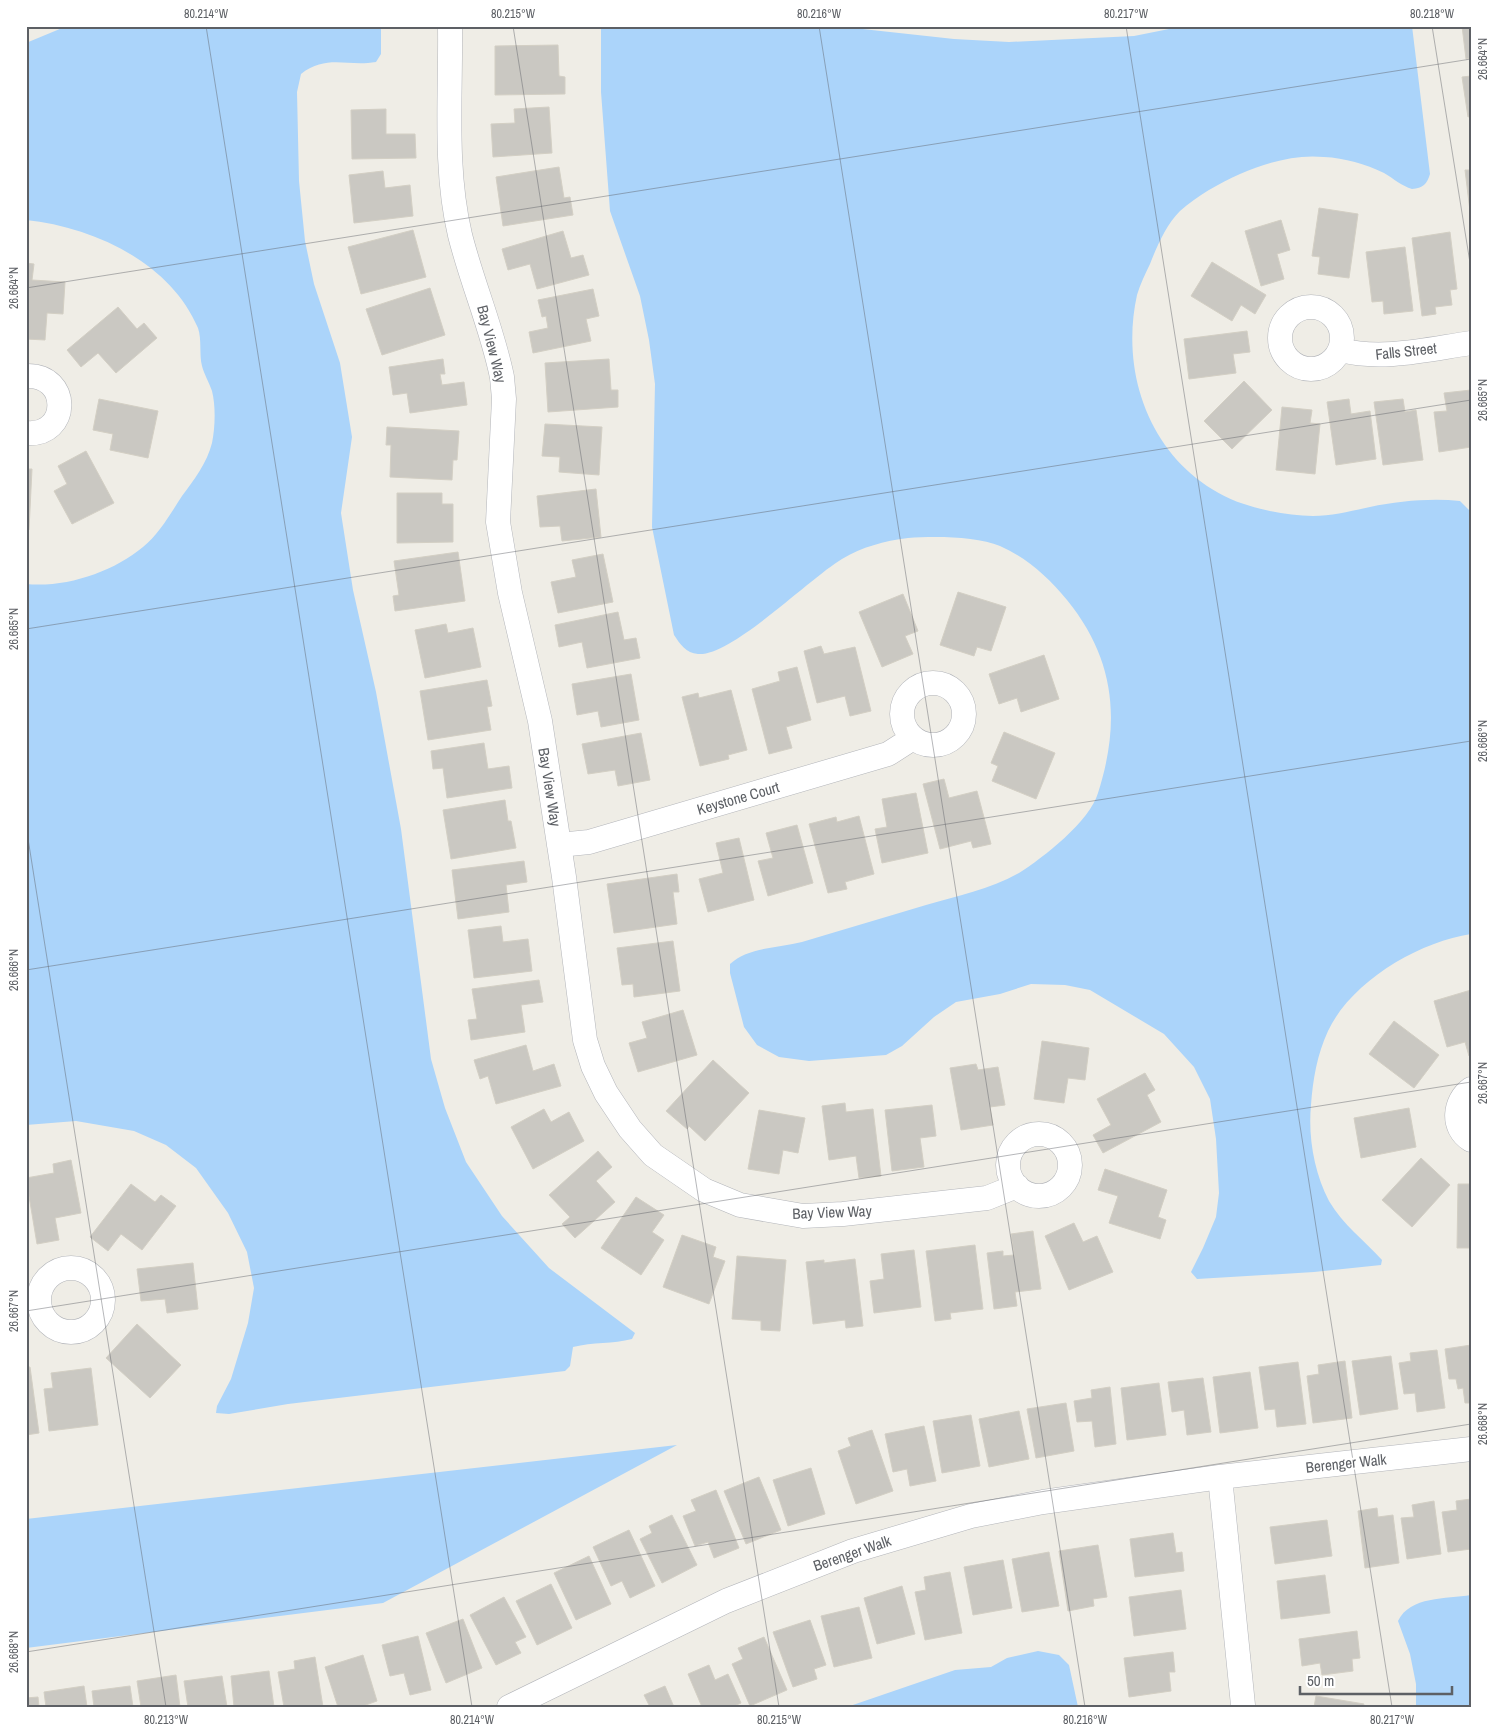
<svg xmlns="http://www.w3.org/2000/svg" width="1497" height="1733" font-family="'Archivo Narrow',sans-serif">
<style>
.water{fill:#abd4fa}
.building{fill:#cac8c2;stroke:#d3cfc4}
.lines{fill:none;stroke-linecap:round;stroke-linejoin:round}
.minor-casing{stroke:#b3b5ba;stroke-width:25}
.minor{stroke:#fff;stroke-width:24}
.ticks{fill:none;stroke:#5d6065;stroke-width:1;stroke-opacity:0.45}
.labels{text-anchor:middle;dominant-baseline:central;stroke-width:4;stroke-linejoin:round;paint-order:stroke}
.street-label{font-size:15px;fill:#5d6065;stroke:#fff}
.neatline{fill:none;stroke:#5d6065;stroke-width:2}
.ticks-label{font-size:12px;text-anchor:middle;fill:#5d6065}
</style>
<rect width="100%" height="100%" fill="#efede6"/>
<path class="water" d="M67,26H381V54L376,62C347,67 327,54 301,74L297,92L299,181L305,241L314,284L340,363L352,437L341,513L353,590L376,692L401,829L431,1059L445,1108L466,1162L502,1216L549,1268L635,1333L632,1339C613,1344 593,1342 573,1347L570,1366L565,1371L288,1404L229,1414L216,1413L217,1406L231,1379L248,1323L254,1288L247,1252L228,1213L196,1168L166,1145L134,1131L76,1121L26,1125V584C66,588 113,572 143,547C159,534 171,513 182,496C194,480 207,463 212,443C215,428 216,407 212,391C209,382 204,374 202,366C199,354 202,340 198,328C170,262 93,227 26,220V43Z
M601,26H835L954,39L1009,42L1134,36L1184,26H1412L1430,174C1427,184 1423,188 1412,189C1402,186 1394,179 1384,173C1365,164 1345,158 1324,157C1295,154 1266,163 1240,174C1218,184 1198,195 1180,211C1166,225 1157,246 1150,264C1145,274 1140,285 1137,295C1118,381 1157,474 1244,504C1265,511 1290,516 1313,516C1332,516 1351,511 1370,507C1399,501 1431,498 1460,501L1471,512V934C1418,942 1351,982 1328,1031C1317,1055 1313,1079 1311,1105C1308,1137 1314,1172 1329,1201C1343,1225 1364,1240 1382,1260L1381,1265L1314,1272L1197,1279L1191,1272L1203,1248L1216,1217L1219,1193L1216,1139L1210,1099L1194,1067L1164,1034L1090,990L1065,985L1031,984L1000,994L956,1002L934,1017L902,1046L886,1055L809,1061L779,1057L757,1045L744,1027L730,973V964C748,947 779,948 802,942C843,930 885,917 926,905C957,896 991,889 1019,873C1043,858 1090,821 1098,793C1121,721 1115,659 1067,600C1048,577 1027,558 1000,546C977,536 933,536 908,538C884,541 862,547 842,559C810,578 731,657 698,654C686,653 680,644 674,635L652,527L655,384L649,340L640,296L610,211L601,92Z
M677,1445L383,1603L26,1648V1519Z
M1471,1595V1707H1416V1684L1410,1654L1398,1621C1410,1596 1446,1599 1471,1595Z
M1038,1651L1059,1655L1069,1665L1078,1707H847L955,1670L991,1667L1007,1658Z"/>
<path class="building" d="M1462,26H1471V58L1466,59Z
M558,45L559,76L565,77V94L495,95V46Z
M1471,76V116L1468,117L1462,77Z
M549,107L552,153L493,157L491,124L515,123L514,109Z
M386,109V134H415L416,158L352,159L351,110Z
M559,167L564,198L570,197L573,215L503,226L496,177Z
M1465,170H1471V210L1470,211Z
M383,171L385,188L410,185L413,216L354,223L349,175Z
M1319,208L1358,214L1349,278L1318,274L1320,257L1312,256Z
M1281,220L1290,250L1277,254L1284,279L1261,286L1245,231Z
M413,230L426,277L361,294L348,247Z
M563,231L571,258L583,255L589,275L537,289L530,264L508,270L502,249Z
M1450,232L1457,289L1450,290L1452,305L1435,307L1436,314L1422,316L1412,238Z
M1405,247L1413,311L1384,314L1383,301L1372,302L1366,252Z
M1212,262L1266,295L1255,314L1241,305L1232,321L1191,296Z
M26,263L34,264L32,280L65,282L63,314L47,313L45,340L26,339Z
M430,288L445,335L382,355L366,309Z
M593,289L599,316L586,319L591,341L533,353L529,332L548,328L546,316L542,317L538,300Z
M118,307L137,329L144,323L157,338L116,373L98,353L81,367L67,350Z
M1247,331L1250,352L1233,354L1236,373L1189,379L1184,339Z
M443,359L445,374H440L442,385L464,382L467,405L410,413L407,393L393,395L389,367Z
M609,359L611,390H618V407L548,412L545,363Z
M1244,381L1272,410L1232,449L1204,421Z
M1471,390V447L1439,452L1434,412L1447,411L1444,393Z
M99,399L158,411L148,458L110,450L113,434L93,430Z
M1349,399L1351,414L1370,411L1376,459L1336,465L1327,402Z
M1403,399L1405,412L1416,410L1423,460L1383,465L1374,402Z
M1282,407L1312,410L1310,423L1320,424L1315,474L1276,470Z
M545,424L602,427L599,475L559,472L560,457L542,456Z
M387,427L459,431L457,460H453L452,480L390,477L391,445H386Z
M86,451L114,503L72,524L54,491L67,484L58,466Z
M26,469H32L29,530L26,529Z
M596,489L601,537L562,541L560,526L540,527L537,496Z
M397,493H442V504H453V542L397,543Z
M458,552L465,601L395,611L393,596L399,595L394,561Z
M603,554L613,602L558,613L551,582L576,577L572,560Z
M958,592L1006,607L991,651L977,647L974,656L940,645Z
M903,594L918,631L905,636L913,654L882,667L859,612Z
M618,612L624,640L636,638L640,658L587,668L582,642L559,647L555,625Z
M446,624L448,633L473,628L481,667L425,678L415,630Z
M821,646L824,654L855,647L871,711L850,716L845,696L817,703L804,651Z
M1044,655L1059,699L1021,712L1017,698L999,704L989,674Z
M797,667L811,720L786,727L792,748L769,754L752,689L780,681L778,672Z
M631,674L639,720L601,727L598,711L577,715L572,684Z
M487,680L492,706L487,707L491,730L428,740L420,691Z
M731,690L747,750L728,755L729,759L700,766L682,697L698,693L699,698Z
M1004,732L1055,753L1036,799L992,781L998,766L991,763Z
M641,733L650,780L618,786L615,770L588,774L582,744Z
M484,743L488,769L509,766L512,788L447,798L443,768L433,769L431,751Z
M944,779L949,798L977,791L991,844L973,848L971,841L940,849L923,784Z
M916,793L928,853L882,863L875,829L887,827L882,799Z
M505,800L508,821H511L516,848L451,859L443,810Z
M859,816L874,874L845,882L847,889L828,893L809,824L836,817L837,822Z
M797,825L813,883L768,896L758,861L773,858L766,833Z
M739,838L754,900L708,912L699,879L723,873L716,843Z
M524,861L527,882L506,885L509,912L458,919L452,870Z
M677,874L679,892H673L677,924L614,933L607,884Z
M501,926L503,942L528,939L532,971L474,978L468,930Z
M673,941L680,991L634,997L633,984L622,985L617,948Z
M539,980L543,1002L521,1005L525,1032L471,1040L468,1020L477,1019L472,989Z
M1471,990V1056H1469L1465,1042L1447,1047L1434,1001Z
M683,1010L697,1055L638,1072L629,1043L647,1038L642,1022Z
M1394,1021L1439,1055L1414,1088L1369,1054Z
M1042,1041L1089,1048L1085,1080L1068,1078L1064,1103L1034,1099Z
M526,1045L533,1071L554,1064L561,1086L496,1104L488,1076L480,1079L474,1060Z
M713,1060L749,1093L705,1141L689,1126L687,1129L666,1111Z
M976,1064L978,1070L998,1067L1005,1105L990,1107L993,1125L961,1130L950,1068Z
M1145,1073L1155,1090L1147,1095L1161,1122L1103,1153L1093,1135L1111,1125L1097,1099Z
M845,1103L846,1112L873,1109L881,1176L859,1178L856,1156L829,1160L822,1106Z
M932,1105L936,1136L920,1138L924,1167L892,1171L885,1110Z
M1409,1108L1416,1147L1361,1158L1354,1118Z
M544,1109L551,1122L569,1112L584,1141L533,1169L511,1127Z
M759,1110L805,1118L798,1153L783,1150L779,1174L748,1169Z
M598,1151L612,1167L596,1181L615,1202L575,1238L562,1224L570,1217L549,1195Z
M1421,1158L1450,1185L1412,1227L1382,1200Z
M71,1160L81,1213L55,1218L59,1240L37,1244L26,1178L54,1173L53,1164Z
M1105,1169L1167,1190L1158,1217L1166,1220L1160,1239L1109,1223L1118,1196L1098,1190Z
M131,1184L155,1202L161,1195L176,1206L142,1250L121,1234L108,1251L90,1237Z
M1458,1184H1471V1248H1457Z
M636,1197L664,1215L652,1232L664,1240L641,1275L601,1248Z
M1074,1223L1083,1242L1097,1236L1113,1272L1069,1290L1045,1236Z
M1033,1231L1041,1289L1015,1292L1017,1306L994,1309L987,1253L1003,1251V1256L1014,1255L1011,1234Z
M682,1235L716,1247L713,1257L725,1261L709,1304L663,1287Z
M975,1245L983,1309L950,1313L951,1319L935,1321L926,1251Z
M914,1250L921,1307L874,1313L870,1281L884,1279L881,1254Z
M737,1256L786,1260L780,1331L761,1330V1321L732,1319Z
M855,1259L863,1326L846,1328L845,1320L813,1324L806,1262L824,1260V1263Z
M193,1263L198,1309L167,1313L165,1299L141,1301L137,1269Z
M137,1324L181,1365L150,1398L106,1358Z
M1471,1345V1403H1465L1463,1388L1458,1389L1456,1379H1449L1445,1349Z
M1437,1350L1445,1408L1417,1412L1415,1393L1404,1394L1399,1363L1411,1361L1410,1353Z
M1391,1356L1398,1409L1360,1415L1352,1361Z
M1345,1361L1352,1418L1313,1423L1307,1376L1319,1374L1318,1365Z
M1298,1362L1306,1424L1277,1427L1275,1409L1265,1410L1259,1367Z
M26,1367H30L39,1433L26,1435Z
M91,1368L98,1425L49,1431L44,1389L53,1388L51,1373Z
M1250,1372L1258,1428L1220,1433L1213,1377Z
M1203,1378L1211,1432L1187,1435L1184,1410L1172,1412L1168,1382Z
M1159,1383L1166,1435L1127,1440L1121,1388Z
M1110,1387L1116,1444L1095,1447L1092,1421L1077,1422L1074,1401L1092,1398L1091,1390Z
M1066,1403L1074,1451L1036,1458L1027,1409Z
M1019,1411L1029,1459L989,1467L979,1419Z
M971,1415L980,1466L942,1473L933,1421Z
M924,1426L936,1481L910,1486L907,1469L893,1472L885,1434Z
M872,1430L893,1491L856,1504L838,1451L851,1446L848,1438Z
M811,1468L825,1514L788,1526L773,1480Z
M759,1477L781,1530L746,1544L724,1491Z
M716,1490L739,1548L714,1558L708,1542L695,1546L683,1516L696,1511L691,1500Z
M1471,1499V1549L1448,1552L1442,1512L1457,1510L1456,1501Z
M1434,1501L1441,1554L1407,1559L1401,1518L1414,1517L1412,1505Z
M1377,1508L1378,1517L1393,1515L1399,1563L1365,1568L1358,1511Z
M672,1515L697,1565L662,1583L640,1539L652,1533L649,1526Z
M1327,1520L1332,1556L1275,1564L1270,1527Z
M629,1530L655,1586L630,1598L622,1581L611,1586L593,1547Z
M1173,1533L1176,1553L1182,1552L1184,1571L1135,1577L1130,1539Z
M1098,1545L1107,1597L1093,1599L1094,1606L1068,1611L1059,1551Z
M1049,1552L1059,1606L1022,1612L1012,1559Z
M589,1556L611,1604L576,1620L554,1573Z
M1003,1560L1012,1608L973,1615L964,1567Z
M950,1572L962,1633L925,1640L915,1592L926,1590L924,1577Z
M1325,1575L1330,1613L1281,1619L1277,1581Z
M551,1584L572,1628L537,1645L516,1601Z
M902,1586L915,1634L877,1644L864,1598Z
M1181,1590L1186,1629L1134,1636L1129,1597Z
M504,1597L526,1637L515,1642L521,1653L496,1665L470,1615Z
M859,1607L872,1658L834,1667L821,1616Z
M463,1619L482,1668L446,1683L426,1633Z
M810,1620L826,1665L814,1669L817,1679L793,1687L773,1632Z
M1357,1631L1360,1658L1352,1659L1353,1671L1322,1675L1320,1663L1302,1666L1299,1639Z
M418,1636L431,1690L410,1695L404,1673L390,1676L382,1645Z
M764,1637L787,1690L750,1706L732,1664L743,1659L738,1648Z
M1173,1652L1175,1672H1169L1171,1691L1129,1697L1124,1658Z
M363,1655L377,1701L360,1707H338L325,1667Z
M315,1657L323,1707H284L278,1672L295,1669L294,1661Z
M709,1665L715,1680L728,1674L741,1703L732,1707H702L688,1674Z
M269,1671L274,1707H234L231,1676Z
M176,1675L180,1707H141L137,1681Z
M222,1676L227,1707H188L184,1681Z
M84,1686L87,1707H46L44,1692Z
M130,1686L133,1707H94L92,1691Z
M665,1686L674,1707H650L644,1695Z
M1316,1696L1364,1704L1363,1707H1314Z
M38,1697L39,1707H26V1698Z"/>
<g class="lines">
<g class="minor-casing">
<path id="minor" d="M450,26C451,95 444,168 460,235C472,283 492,328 502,377L504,399L498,522L510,593L540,721L564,877L585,1040L593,1066L606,1093L630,1129L653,1155L704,1190L740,1205L803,1216L843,1214L987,1198L1017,1186
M1280 338a31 31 0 1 1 62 0a31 31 0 1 1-62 0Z
M1341,350C1382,361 1429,349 1471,343
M26,376C71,374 70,437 26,433
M902 714a31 31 0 1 1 62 0a31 31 0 1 1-62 0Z
M559,845L589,842L888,754L913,738
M1471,1089C1454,1101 1451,1128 1471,1140
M1008 1165a31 31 0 1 1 62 0a31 31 0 1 1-62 0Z
M39 1300a32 32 0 1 1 64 0a32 32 0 1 1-64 0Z
M1220,1477L1243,1705
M509,1707L726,1601L853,1551L971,1516L1043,1502L1220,1477L1471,1449"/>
</g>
<use href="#minor" class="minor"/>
</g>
<path class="ticks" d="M206,26L472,1707M513,26L779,1707M819,26L1085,1707M1126,26L1392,1707M1432,26L1471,269M26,288L1471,59M26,629L1471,400M26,826L166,1707M26,970L1471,741M26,1311L1471,1082M26,1652L1471,1424"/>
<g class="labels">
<g class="street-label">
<text transform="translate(492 344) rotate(76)">Bay View Way</text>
<text transform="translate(1406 351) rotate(-6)">Falls Street</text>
<text transform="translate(550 787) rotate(81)">Bay View Way</text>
<text transform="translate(738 798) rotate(-16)">Keystone Court</text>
<text transform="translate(832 1212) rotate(-2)">Bay View Way</text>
<text transform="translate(1346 1463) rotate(-6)">Berenger Walk</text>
<text transform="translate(852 1553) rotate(-19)">Berenger Walk</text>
</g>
</g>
<rect width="1497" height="1733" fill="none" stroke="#ffffff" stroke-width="55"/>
<path d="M1300 1686v8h152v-8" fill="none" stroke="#5d6065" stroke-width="2.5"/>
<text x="1307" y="1686" font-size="15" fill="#5d6065" stroke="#ffffff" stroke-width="4" paint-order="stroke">50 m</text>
<rect x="28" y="28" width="1442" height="1678" class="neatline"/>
<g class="ticks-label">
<text x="206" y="18">80.214°W</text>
<text x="513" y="18">80.215°W</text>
<text x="819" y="18">80.216°W</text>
<text x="1126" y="18">80.217°W</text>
<text x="1432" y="18">80.218°W</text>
<text transform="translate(1483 59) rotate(-90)" y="4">26.664°N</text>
<text transform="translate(14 288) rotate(-90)" y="4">26.664°N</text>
<text transform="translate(1483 400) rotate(-90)" y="4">26.665°N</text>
<text transform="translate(14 629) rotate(-90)" y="4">26.665°N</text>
<text transform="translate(1483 741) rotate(-90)" y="4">26.666°N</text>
<text transform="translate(14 970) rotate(-90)" y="4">26.666°N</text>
<text transform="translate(1483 1083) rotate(-90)" y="4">26.667°N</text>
<text transform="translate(14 1311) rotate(-90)" y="4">26.667°N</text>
<text transform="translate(1483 1424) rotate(-90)" y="4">26.668°N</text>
<text transform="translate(14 1652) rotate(-90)" y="4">26.668°N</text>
<text x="166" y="1724">80.213°W</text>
<text x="472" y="1724">80.214°W</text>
<text x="779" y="1724">80.215°W</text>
<text x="1085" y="1724">80.216°W</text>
<text x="1392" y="1724">80.217°W</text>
</g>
</svg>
